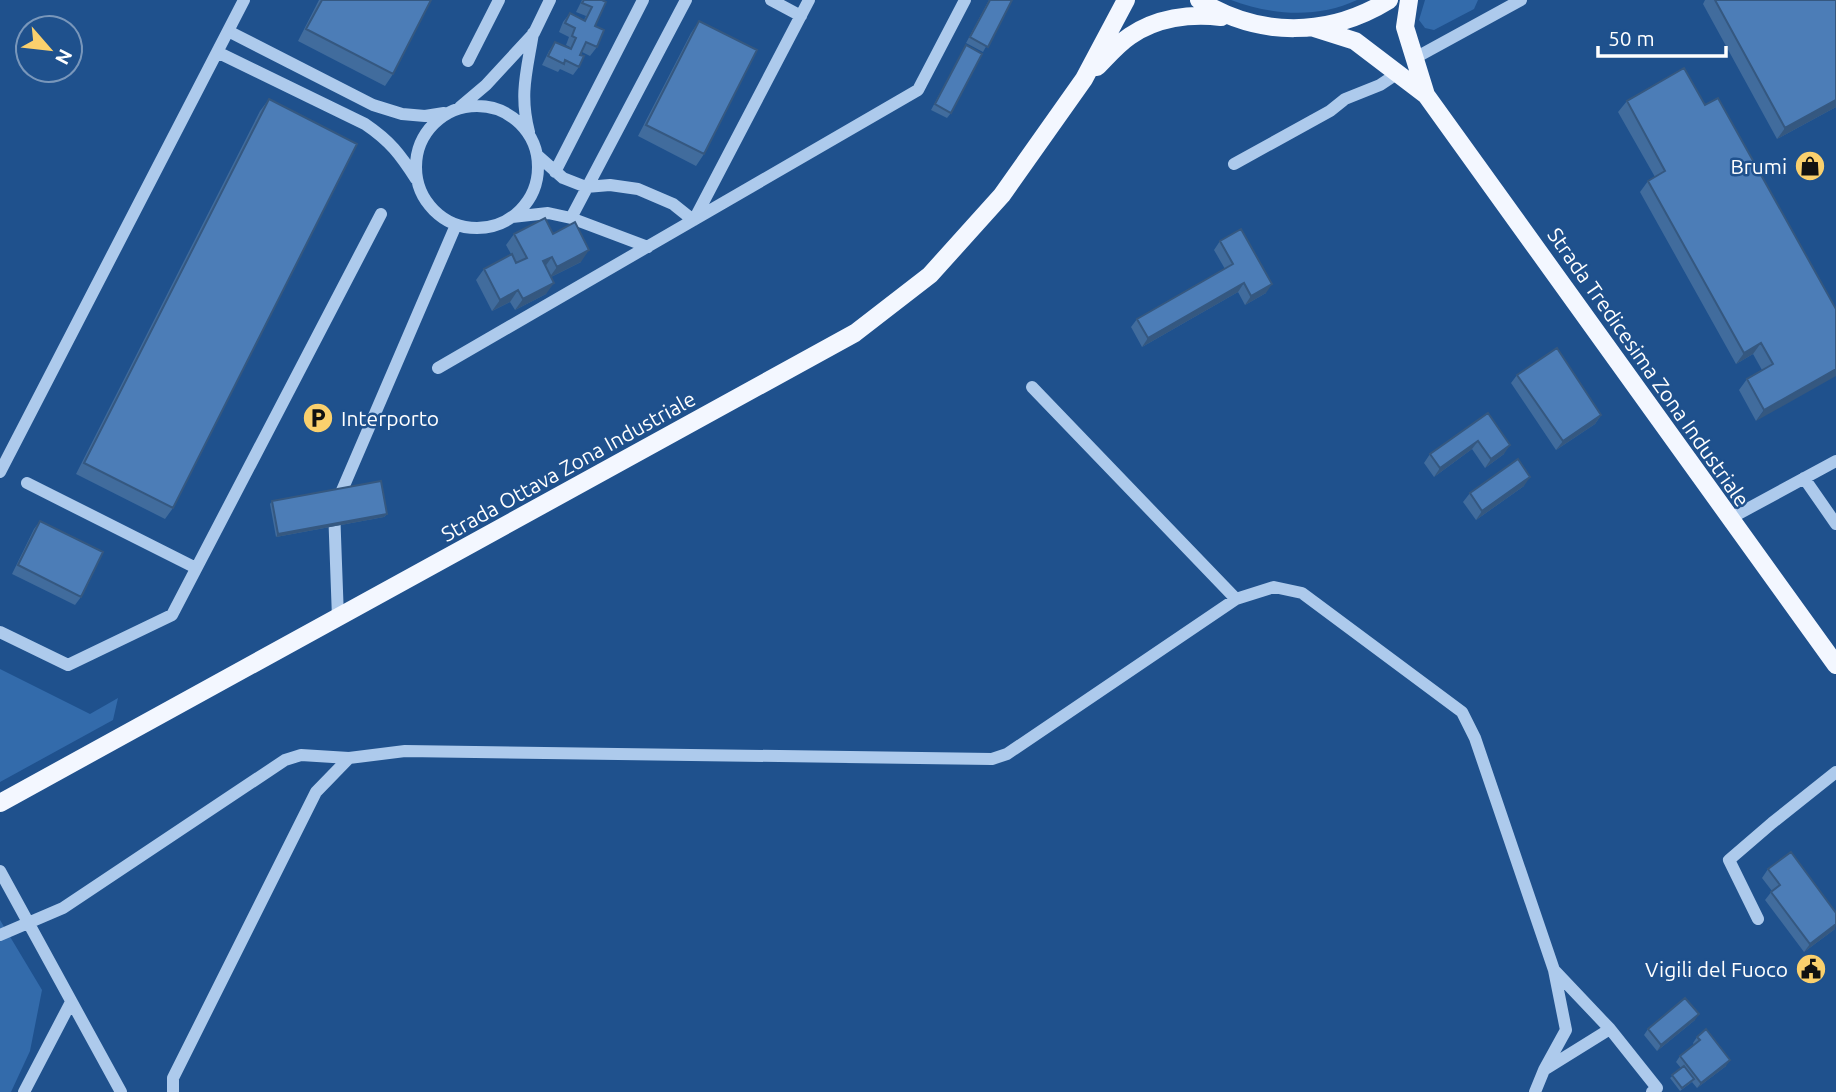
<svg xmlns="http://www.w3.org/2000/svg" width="1836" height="1092" font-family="Ubuntu,sans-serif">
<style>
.grass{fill:#336bab}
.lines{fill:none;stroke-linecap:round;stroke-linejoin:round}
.minor{stroke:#adcaec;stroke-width:12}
.major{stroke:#f3f7ff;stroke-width:18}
.wall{fill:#416c9d}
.shaded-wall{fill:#355880}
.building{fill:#4c7db7;stroke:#355880;stroke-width:2}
.labels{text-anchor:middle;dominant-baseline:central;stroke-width:5;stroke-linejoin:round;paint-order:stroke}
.poi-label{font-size:21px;fill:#fff;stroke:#1f518d;text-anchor:end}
.street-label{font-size:21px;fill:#fff;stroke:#1f518d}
</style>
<rect width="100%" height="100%" fill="#1f518d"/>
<path class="grass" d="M1231,0H1357C1317,19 1271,15 1231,0Z
M1425,0H1478L1474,9L1434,30L1425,28L1419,20Z
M0,669L90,714L118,698L113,720L0,782Z
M0,920L42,990L30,1051L11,1092H0Z"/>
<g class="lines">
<path class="minor" d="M771,0L801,16
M228,31L373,105L402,114L425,116L444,113
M217,52L365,124C390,141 400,154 416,179
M1415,58L1521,0
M468,61L499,0
M416 167a61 61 0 1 1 122 0a61 61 0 1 1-122 0Z
M460,107L486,85L534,33L550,0
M529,132C519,94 527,71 533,33
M537,155L563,178L586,187L610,185L638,189L673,204L693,220
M1234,164L1330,111L1345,99L1380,85L1398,73
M555,172L643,0
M512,217L548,213L571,218L648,247
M571,218L686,0
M694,220L809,0
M438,368L918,90L965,0
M1032,387L1236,599
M0,472L244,0
M1804,478L1836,524
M27,483L196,568
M1729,519L1836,461
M338,618L334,509L456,225
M0,632L68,665L172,615L381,214
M349,758L405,751L992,759L1007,754L1236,599L1274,587L1302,593L1462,712L1475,738L1554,970L1566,1030L1544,1070
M0,871L121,1092
M1758,919L1729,860L1772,823L1836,772
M0,935L63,908L285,760L301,755L349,758L316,792L173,1078V1092
M1554,970L1610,1029
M24,1092L71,1002
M1535,1092L1544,1070L1610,1029L1657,1088L1652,1092"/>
<path class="major" d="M1199,0C1259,38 1329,37 1389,0
M1409,0L1405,27L1426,95
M1314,28L1355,41L1426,95L1836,665
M1097,67C1107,57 1118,44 1130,36C1156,18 1190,13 1221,17
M0,803L855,333L930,275L1002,195L1084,79L1126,0"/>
</g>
<path class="wall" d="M319,0H431L393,74L385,86L298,41Z
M582,0H602L595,26L597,47L590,56L582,52L579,67L573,75L560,69L558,72L542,65L549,51L555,42L569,49L570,47L566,45L569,37L559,32L563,22L570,13L584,20L586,16L576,12Z
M989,0H1012L983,52L966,43Z
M1705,0H1836V107L1777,139L1703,4Z
M699,21L704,154L696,166L638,136L691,33Z
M966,45L951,113L947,118L931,110Z
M269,99L173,508L165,519L76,474L260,111Z
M1627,101L1705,105L1836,309L1756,421L1739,390L1747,379L1762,370L1753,354L1736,364L1640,192L1648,181L1655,177L1618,112Z
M514,234L581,262L551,277L546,294L515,310L510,302L492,311L476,280L484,269L511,254L506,245Z
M1220,241L1266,293L1245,305L1238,292L1142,347L1131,327L1137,319L1225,269L1214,250Z
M1517,375L1601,415L1595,424L1556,450L1511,383Z
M1488,413L1504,454L1485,468L1472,449L1434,477L1424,463L1430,454Z
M1524,486L1476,520L1463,502L1470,493Z
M272,501L387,514L384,517L276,537L270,504Z
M40,521L81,597L75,605L12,574L34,529Z
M1768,869L1835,929L1804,952L1765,900L1772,891L1762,878Z
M1695,1020L1657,1051L1644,1035L1648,1029Z
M1697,1037L1726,1066L1697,1088L1692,1082L1680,1091L1670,1078L1681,1068L1676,1062L1680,1056L1694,1045L1693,1043Z"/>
<path class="shaded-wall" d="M1836,100V107L1777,139L1785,128Z
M589,250L581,262L549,278L557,267Z
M552,257L544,268L543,261Z
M554,283L546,294L515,310L523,299Z
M1244,283L1238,292L1142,347L1148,338Z
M1272,284L1266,293L1245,305L1251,296Z
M518,290L510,302L492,311L500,300Z
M1761,343L1753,354L1736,364L1744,353Z
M1836,369V376L1756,421L1764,410Z
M1601,415L1595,424L1556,450L1563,441Z
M1478,441L1472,449L1434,477L1440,468Z
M1510,445L1504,454L1485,468L1491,459Z
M1530,477L1524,486L1476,520L1482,511Z
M387,514L384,517L276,537L278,534Z
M1836,924L1835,929L1804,952L1810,944Z
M1699,1014L1695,1020L1657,1051L1661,1045Z
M1730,1060L1726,1066L1697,1088L1701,1083Z"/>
<path class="building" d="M322,0H431L393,74L306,29Z
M584,0H602L606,2L595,26L604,30L597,47L586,42L580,55L584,56L579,67L565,60L564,64L548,56L555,42L571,49L576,38L572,36L575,28L565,23L570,13L585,21L592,7L582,3Z
M990,0H1012L988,47L970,37Z
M1715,0H1836V100L1785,128Z
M699,21L757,50L704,154L646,125Z
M966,45L982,54L951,113L935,104Z
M1684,68L1705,105L1718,98L1836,309V369L1764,410L1747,379L1773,364L1761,343L1744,353L1648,181L1665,171L1627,101Z
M269,99L357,144L173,508L84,463Z
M545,218L553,234L575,222L589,250L557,267L552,257L543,261L554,283L523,299L518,290L500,300L484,269L512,254L516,263L527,258L514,234Z
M1241,229L1272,284L1251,296L1244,283L1148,338L1137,319L1233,264L1220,241Z
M1557,348L1601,415L1563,441L1517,375Z
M1488,413L1510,445L1491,459L1478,441L1440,468L1430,454Z
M1518,459L1530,477L1482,511L1470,493Z
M381,481L387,514L278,534L272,501Z
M40,521L103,552L81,597L18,565Z
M1791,852L1836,913V924L1810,944L1771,892L1780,885L1768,869Z
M1685,998L1699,1014L1661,1045L1648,1029Z
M1706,1029L1730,1060L1701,1083L1680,1056L1700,1040L1697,1037Z
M1684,1066L1694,1079L1682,1088L1672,1075Z"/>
<defs>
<g id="shop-disc" transform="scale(1.575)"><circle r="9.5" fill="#fad06d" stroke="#1f518d"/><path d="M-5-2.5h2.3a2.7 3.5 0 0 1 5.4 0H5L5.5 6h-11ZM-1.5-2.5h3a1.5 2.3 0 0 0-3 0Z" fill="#111"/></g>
<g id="parking-disc" transform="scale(1.575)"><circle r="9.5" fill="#fad06d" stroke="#1f518d"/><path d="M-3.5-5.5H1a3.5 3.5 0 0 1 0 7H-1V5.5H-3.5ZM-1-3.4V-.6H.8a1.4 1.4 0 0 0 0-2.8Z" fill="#111"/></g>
<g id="civic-disc" transform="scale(1.575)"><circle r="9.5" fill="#fad06d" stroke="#1f518d"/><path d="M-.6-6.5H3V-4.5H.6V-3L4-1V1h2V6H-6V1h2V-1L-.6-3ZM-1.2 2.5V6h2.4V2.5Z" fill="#111"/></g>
</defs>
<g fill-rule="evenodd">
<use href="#shop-disc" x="1810" y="166"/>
<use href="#parking-disc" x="318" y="418"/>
<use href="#civic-disc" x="1811" y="969"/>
</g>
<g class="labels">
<g class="poi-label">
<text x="1787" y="166">Brumi</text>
<text x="341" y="418" text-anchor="start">Interporto</text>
<text x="1788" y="969">Vigili del Fuoco</text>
</g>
<g class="street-label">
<text transform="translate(1649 367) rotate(55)">Strada Tredicesima Zona Industriale</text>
<text transform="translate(568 466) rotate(-29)">Strada Ottava Zona Industriale</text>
</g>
</g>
<g transform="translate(49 49) rotate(118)"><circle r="33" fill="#1f518d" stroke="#7997bb" stroke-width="2"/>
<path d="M0-5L12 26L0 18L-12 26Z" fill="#fad06d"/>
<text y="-10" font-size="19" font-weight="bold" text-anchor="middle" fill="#ffffff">N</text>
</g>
<path d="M1598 46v10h128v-10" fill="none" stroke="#ffffff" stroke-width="3.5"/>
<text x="1608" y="46" font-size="21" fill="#ffffff" stroke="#1f518d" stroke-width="5" paint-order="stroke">50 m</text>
</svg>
